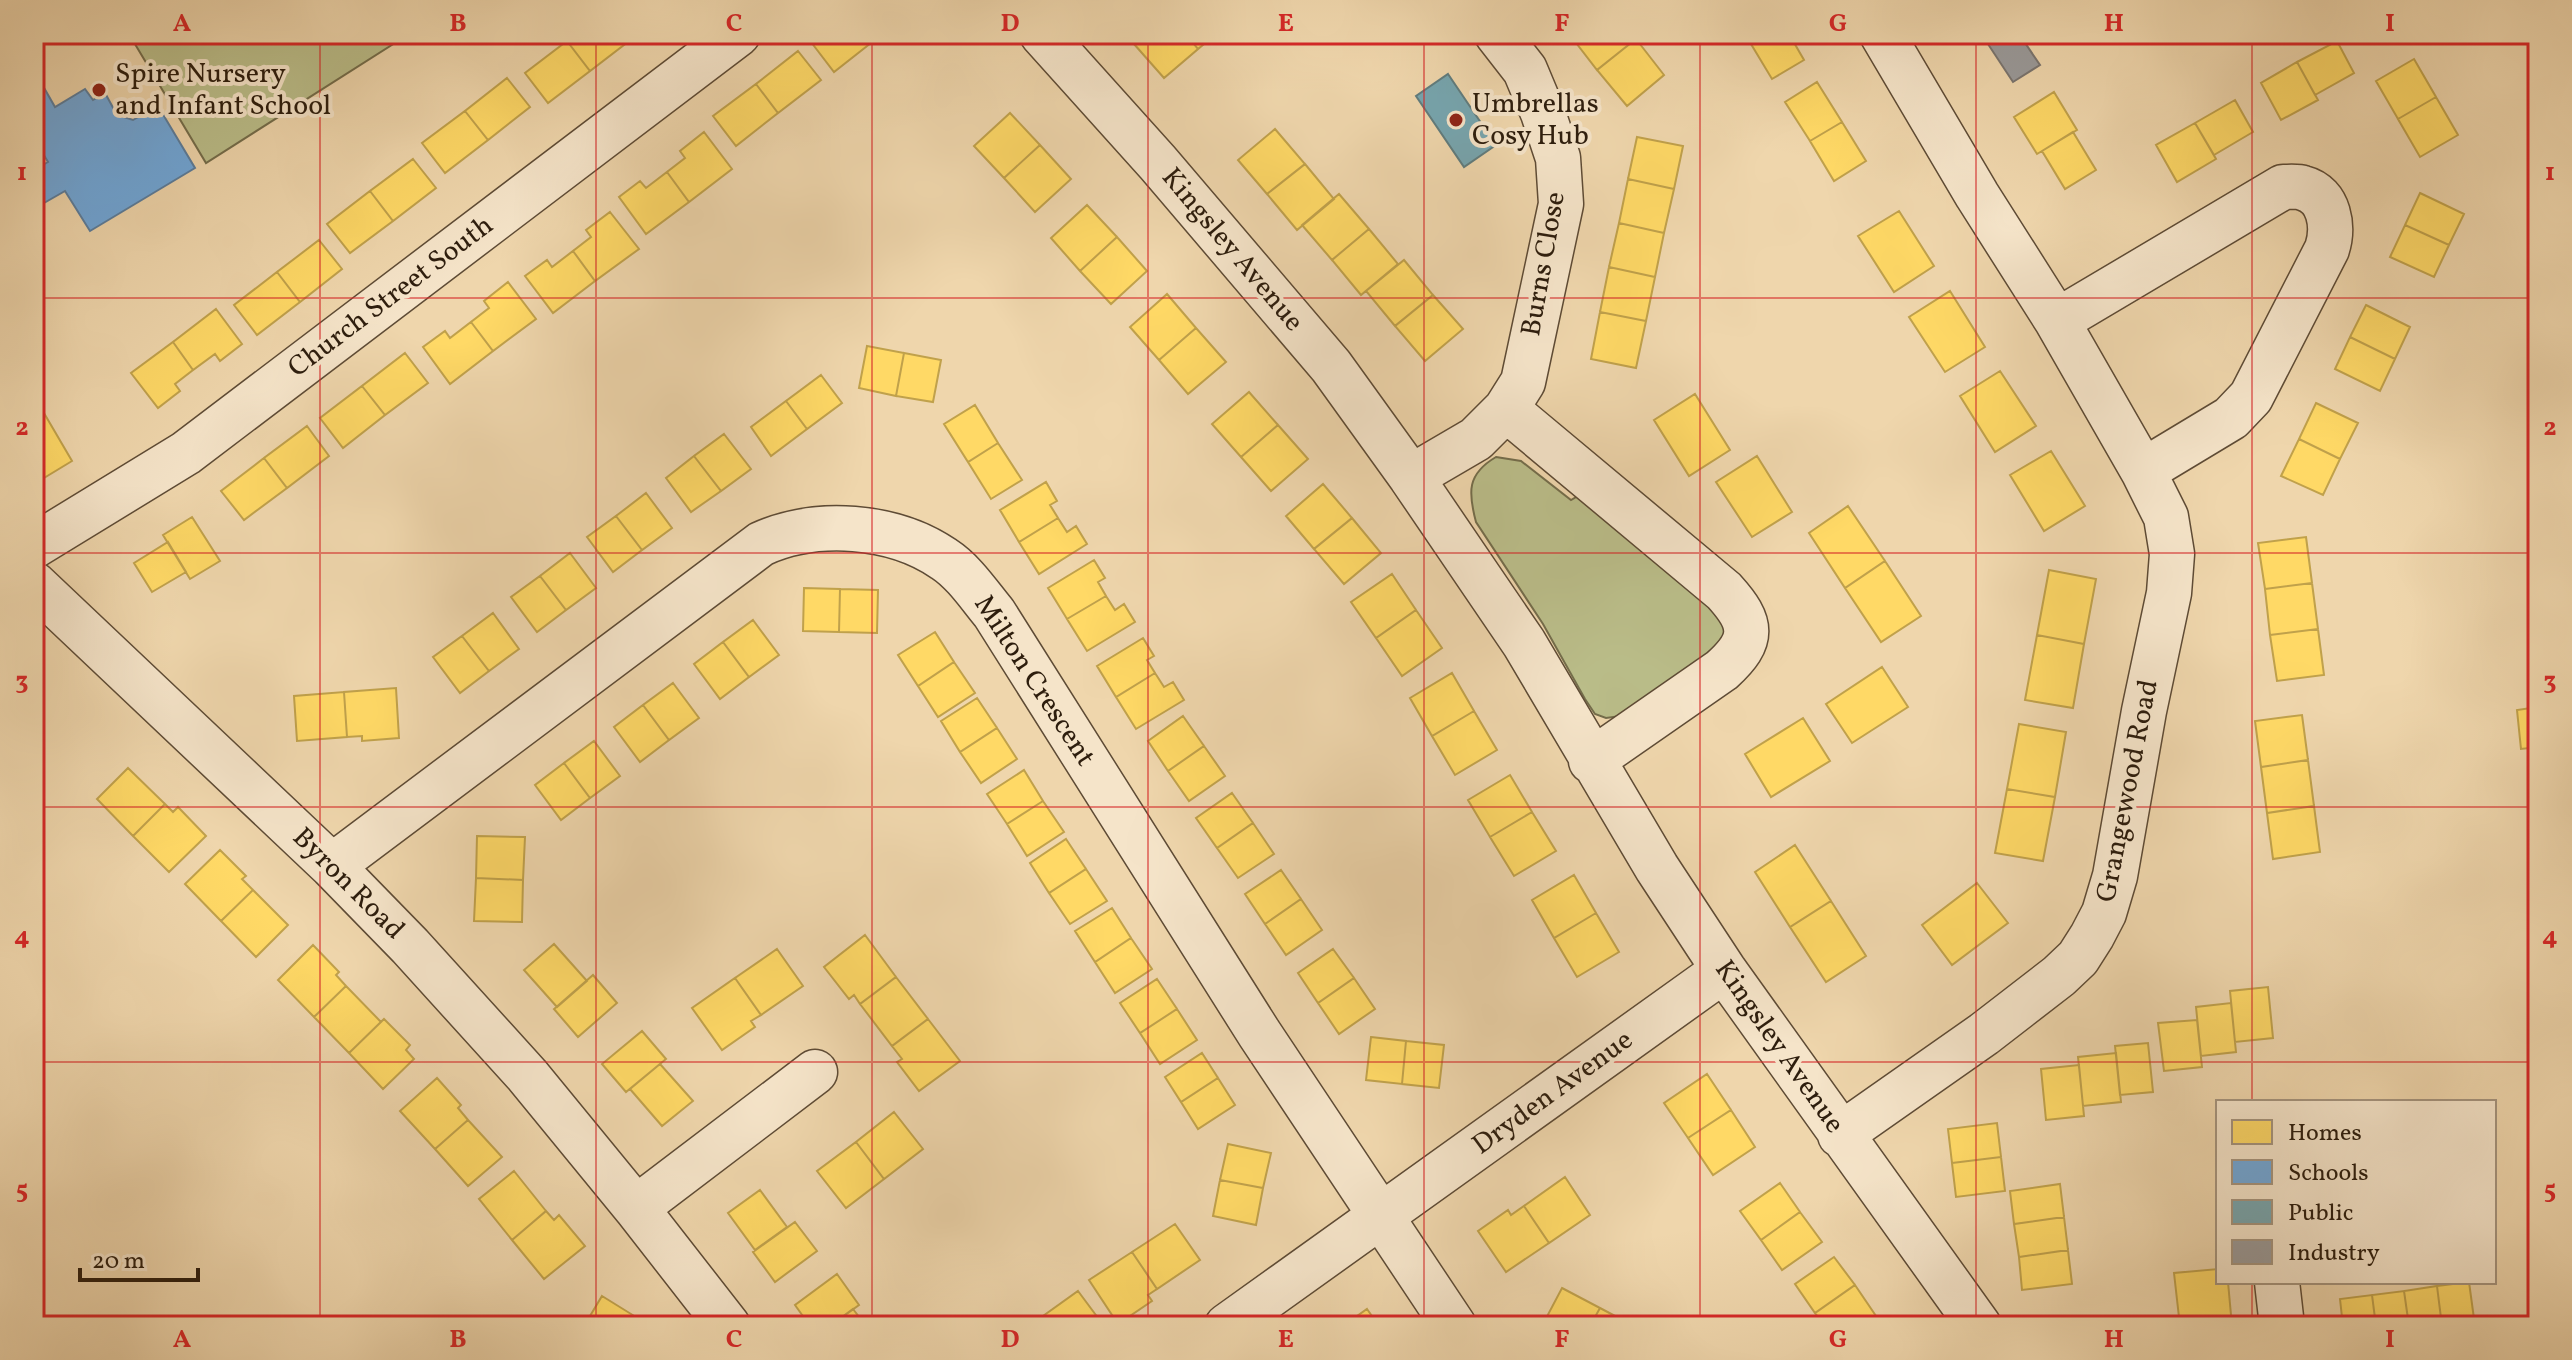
<svg xmlns="http://www.w3.org/2000/svg" width="2572" height="1360" font-family="Vollkorn,serif">
<style>
.green{fill:#babd89;stroke:#746d4b;stroke-width:2}
.homes{fill:#ffd966;stroke:#c0a14b;stroke-width:2}
.schools{fill:#6fa8dc;stroke:#5b7e9e;stroke-width:2}
.public{fill:#76a5af;stroke:#607c7e;stroke-width:2}
.industry{fill:#999;stroke:#79746f;stroke-width:2}
.lines{fill:none;stroke-linecap:round;stroke-linejoin:round}
.minor-casing{stroke:#5e4b35;stroke-width:47}
.minor{stroke:#f5e4c9;stroke-width:44}
.grid{fill:none;stroke:#d62828;stroke-width:2;stroke-opacity:0.55}
.poi-dot{fill:#8f2418;stroke:#f5e4c9;stroke-width:3}
.labels{text-anchor:middle;dominant-baseline:central;stroke-width:8;stroke-linejoin:round;paint-order:stroke}
.poi-label{font-size:28px;fill:#2d1d0d;stroke:#f5e4c9;text-anchor:start}
.street-label{font-size:28px;fill:#2d1d0d;stroke:#f5e4c9}
.neatline{fill:none;stroke:#d62828;stroke-width:3}
.grid-label{font-size:26px;text-anchor:middle;font-weight:bold;fill:#d62828}
</style>
<rect width="100%" height="100%" fill="#efd6ac"/>
<filter id="stains"><feTurbulence type="fractalNoise" baseFrequency=".0025" numOctaves="4"/><feColorMatrix values="0 0 0 0 .2 0 0 0 0 .09 0 0 0 0 .02 0 0 0 .5 -.17"/></filter>
<radialGradient id="worn" r=".72"><stop offset=".6" stop-color="#630" stop-opacity="0"/><stop offset="1" stop-color="#630" stop-opacity=".3"/></radialGradient>
<path class="green" d="M129,34H409L206,163Z
M1496,457L1521,461L1571,500L1583,493L1704,590L1724,626V643L1628,715L1606,718L1595,714L1585,699L1543,624L1476,522C1468,492 1467,474 1496,457Z"/>
<path class="homes" d="M576,34H630L633,38L590,71L567,41Z
M821,34H873L876,39L834,72L811,42Z
M1146,34H1186L1198,49L1164,78L1134,44Z
M1186,34H1216L1198,49Z
M1631,34L1636,39L1597,70L1570,35Z
M1757,34H1789L1804,60L1772,79L1748,39Z
M1636,39L1664,75L1627,106L1597,70Z
M567,41L590,71L548,103L525,73Z
M2337,41L2354,73L2315,95L2297,62Z
M798,51L821,80L778,113L756,84Z
M2414,59L2436,97L2398,119L2376,81Z
M2297,62L2318,100L2281,120L2261,83Z
M507,78L530,107L488,140L465,111Z
M1817,82L1842,122L1810,141L1785,102Z
M756,84L778,113L736,146L713,116Z
M2054,92L2077,130L2037,154L2014,117Z
M2436,97L2458,135L2420,157L2398,119Z
M2235,100L2253,132L2214,155L2195,123Z
M465,111L488,140L445,173L422,143Z
M1010,113L1040,145L1004,178L974,146Z
M1842,122L1866,161L1834,181L1810,141Z
M2195,123L2216,159L2177,182L2156,145Z
M1275,129L1305,164L1267,194L1238,160Z
M704,132L732,169L689,202L667,172L685,158L680,151Z
M2073,132L2096,170L2065,189L2042,151Z
M1637,137L1683,146L1674,189L1628,179Z
M1040,145L1071,179L1035,212L1004,178Z
M413,159L436,188L393,221L370,191Z
M1305,164L1334,199L1297,230L1267,194Z
M667,172L689,202L646,234L619,197L640,181L646,188Z
M1628,179L1674,189L1664,233L1619,223Z
M370,191L393,221L350,253L327,224Z
M2420,193L2464,214L2449,245L2405,225Z
M1339,194L1369,229L1332,260L1302,225Z
M1087,205L1117,237L1080,271L1051,238Z
M1899,211L1934,266L1894,292L1858,236Z
M610,212L639,249L595,281L573,251L591,237L586,230Z
M1619,223L1664,233L1655,277L1609,267Z
M2405,225L2449,245L2434,277L2390,257Z
M1369,229L1398,264L1361,295L1332,260Z
M1117,237L1147,271L1111,304L1080,271Z
M319,240L342,269L300,302L277,272Z
M573,251L595,281L553,313L525,276L547,260L552,267Z
M1404,260L1433,295L1395,326L1366,291Z
M1609,267L1655,277L1646,321L1600,312Z
M277,272L300,302L257,335L234,305Z
M508,282L536,319L493,351L471,322L489,308L484,301Z
M1950,291L1985,347L1945,372L1909,317Z
M1167,294L1196,328L1159,360L1130,327Z
M1433,295L1463,329L1425,361L1395,326Z
M2366,305L2410,327L2395,359L2350,337Z
M216,309L242,344L220,361L215,354L193,370L173,342Z
M1600,312L1646,321L1636,368L1591,359Z
M471,322L493,351L450,384L423,347L445,331L450,338Z
M1196,328L1226,362L1188,394L1159,360Z
M2350,337L2395,359L2380,391L2335,369Z
M173,342L193,370L175,384L180,391L158,408L131,373Z
M867,346L904,353L896,396L859,388Z
M405,353L428,383L385,415L362,386Z
M904,353L941,360L933,402L896,396Z
M2000,371L2036,426L1995,452L1960,396Z
M821,375L842,403L807,429L786,401Z
M362,386L385,415L343,448L320,418Z
M1249,392L1278,425L1241,457L1212,424Z
M1695,394L1730,450L1689,476L1654,420Z
M34,396L72,461L34,484Z
M786,401L807,429L771,456L751,427Z
M2316,403L2358,423L2340,459L2299,439Z
M975,405L998,443L968,462L944,424Z
M1278,425L1308,459L1271,491L1241,457Z
M307,426L329,456L287,488L264,458Z
M724,434L751,469L721,491L694,456Z
M2299,439L2340,459L2323,495L2281,476Z
M998,443L1022,480L991,499L968,462Z
M2051,451L2085,506L2044,531L2010,475Z
M694,456L721,491L691,512L666,478Z
M1757,456L1792,512L1752,537L1716,482Z
M264,458L287,488L244,520L221,491Z
M1046,482L1057,501L1050,505L1058,518L1019,542L1000,510Z
M1323,484L1352,518L1314,549L1286,516Z
M646,493L672,528L642,550L616,516Z
M1848,506L1885,561L1845,588L1809,533Z
M616,516L642,550L613,572L587,537Z
M192,517L220,561L190,579L163,535Z
M1058,518L1067,532L1076,526L1087,544L1039,574L1019,542Z
M1352,518L1381,553L1344,584L1314,549Z
M2306,537L2312,583L2265,589L2258,543Z
M168,542L186,572L152,592L134,563Z
M570,553L596,588L566,610L540,576Z
M1094,560L1105,578L1098,582L1106,596L1067,619L1048,588Z
M1885,561L1921,616L1881,642L1845,588Z
M2049,570L2096,579L2084,644L2037,635Z
M1392,574L1416,610L1376,638L1351,602Z
M540,576L566,610L537,632L511,597Z
M2312,583L2318,629L2270,635L2265,589Z
M804,588L840,589L839,632L803,631Z
M840,589L878,590L877,633L839,632Z
M1106,596L1115,610L1124,604L1135,622L1087,651L1067,619Z
M1416,610L1442,648L1402,676L1376,638Z
M493,613L519,649L489,671L462,636Z
M753,620L779,655L749,677L723,642Z
M2318,629L2324,675L2277,681L2270,635Z
M935,632L954,662L918,686L898,655Z
M2037,635L2084,644L2073,708L2025,700Z
M462,636L489,671L460,693L433,657Z
M1143,638L1154,656L1147,660L1155,673L1116,697L1097,666Z
M723,642L749,677L720,699L694,664Z
M954,662L975,693L938,717L918,686Z
M1882,667L1908,707L1852,743L1826,704Z
M2538,670V707L2532,708L2529,671Z
M1155,673L1164,687L1173,682L1184,700L1136,729L1116,697Z
M1452,673L1474,711L1432,736L1410,698Z
M673,683L699,718L669,740L643,705Z
M396,688L399,738L362,741V736L347,737L344,692Z
M344,692L347,737L297,741L294,696Z
M977,698L997,728L960,752L941,721Z
M643,705L669,740L640,762L614,727Z
M2538,707V747L2521,749L2517,710Z
M1474,711L1497,750L1455,775L1432,736Z
M2302,715L2308,760L2261,767L2255,721Z
M1183,716L1204,746L1168,771L1148,741Z
M1803,718L1830,761L1771,797L1745,754Z
M2019,724L2066,732L2055,797L2007,789Z
M997,728L1017,759L981,783L960,752Z
M594,741L620,776L590,798L564,763Z
M1204,746L1225,776L1189,801L1168,771Z
M2308,760L2314,806L2267,813L2261,767Z
M564,763L590,798L561,820L535,785Z
M128,768L165,804L133,836L97,799Z
M1024,770L1043,801L1007,824L987,794Z
M1510,775L1532,812L1490,837L1468,800Z
M2007,789L2055,797L2043,861L1995,853Z
M1232,793L1253,823L1217,848L1196,818Z
M1043,801L1064,832L1027,856L1007,824Z
M165,804L173,812L178,807L206,836L169,872L133,836Z
M2314,806L2320,852L2273,859L2267,813Z
M1532,812L1556,851L1514,876L1490,837Z
M1253,823L1274,854L1238,878L1217,848Z
M477,836L525,837L523,880L476,878Z
M1066,839L1086,869L1049,893L1030,863Z
M1795,845L1831,901L1790,927L1755,872Z
M220,850L246,876L242,879L253,890L221,921L185,884Z
M1086,869L1107,901L1070,924L1049,893Z
M1281,870L1301,899L1265,924L1245,894Z
M1574,875L1596,913L1554,938L1532,900Z
M476,878L523,880L522,922L474,921Z
M1977,883L2008,923L1952,965L1922,925Z
M253,890L288,925L256,957L221,921Z
M1301,899L1322,930L1286,955L1265,924Z
M1831,901L1866,956L1826,982L1790,927Z
M1112,908L1131,938L1095,962L1075,931Z
M1596,913L1619,952L1577,977L1554,938Z
M865,935L896,977L860,1004L854,995L849,999L824,967Z
M1131,938L1152,969L1115,993L1095,962Z
M554,944L587,981L557,1007L524,970Z
M313,945L339,972L336,975L346,986L314,1017L278,980Z
M777,949L803,986L761,1015L735,978Z
M1333,949L1354,978L1318,1003L1298,973Z
M593,975L617,1003L578,1037L554,1009Z
M896,977L928,1019L892,1046L860,1004Z
M735,978L761,1015L751,1021L755,1027L722,1050L692,1008Z
M1354,978L1375,1009L1339,1034L1318,1003Z
M1157,979L1177,1009L1140,1033L1120,1003Z
M346,986L381,1022L349,1053L314,1017Z
M2268,987L2273,1038L2235,1042L2230,991Z
M2231,1003L2236,1052L2201,1056L2196,1007Z
M1177,1009L1197,1040L1160,1064L1140,1033Z
M384,1019L410,1045L406,1050L414,1059L383,1089L349,1053Z
M928,1019L960,1061L919,1091L897,1062L902,1059L892,1046Z
M2197,1020L2202,1067L2164,1071L2158,1023Z
M642,1031L666,1059L626,1092L602,1064Z
M1371,1037L1406,1041L1402,1084L1366,1080Z
M1406,1041L1444,1045L1439,1088L1402,1084Z
M2148,1043L2153,1092L2120,1095L2115,1046Z
M1202,1053L1218,1078L1181,1102L1165,1077Z
M2116,1053L2121,1102L2083,1106L2078,1057Z
M660,1064L693,1101L662,1126L630,1089Z
M2079,1065L2084,1116L2046,1120L2041,1069Z
M1707,1074L1731,1110L1688,1138L1664,1103Z
M437,1078L461,1105L458,1108L468,1120L435,1149L400,1111Z
M1218,1078L1235,1105L1198,1129L1181,1102Z
M1731,1110L1755,1147L1713,1175L1688,1138Z
M894,1112L923,1149L884,1179L856,1142Z
M468,1120L502,1157L468,1186L435,1149Z
M1997,1123L2001,1157L1952,1163L1948,1129Z
M856,1142L884,1179L846,1208L817,1171Z
M1228,1144L1271,1153L1263,1188L1220,1180Z
M2001,1157L2005,1191L1956,1197L1952,1163Z
M514,1171L546,1211L512,1240L479,1199Z
M1565,1177L1590,1215L1549,1243L1524,1206Z
M1220,1180L1263,1188L1256,1225L1213,1216Z
M1780,1183L1800,1212L1761,1240L1740,1211Z
M2060,1184L2064,1217L2014,1224L2010,1191Z
M760,1190L787,1227L755,1250L728,1213Z
M1524,1206L1549,1243L1506,1272L1478,1231L1508,1210L1511,1215Z
M546,1211L554,1220L559,1215L585,1246L544,1279L512,1240Z
M1800,1212L1822,1242L1782,1270L1761,1240Z
M2064,1217L2068,1250L2019,1257L2014,1224Z
M795,1222L817,1251L775,1282L753,1252Z
M1175,1224L1200,1260L1157,1289L1132,1252Z
M2068,1250L2072,1284L2022,1290L2019,1257Z
M1132,1252L1157,1289L1148,1295L1152,1301L1118,1324L1089,1280Z
M1834,1257L1855,1285L1815,1313L1795,1284Z
M2218,1269V1282H2228L2232,1326H2180L2174,1273Z
M837,1274L859,1305L830,1326H810L795,1305Z
M2469,1282L2475,1326H2442L2437,1286Z
M1855,1285L1876,1316L1862,1326H1825L1815,1313Z
M2437,1286L2442,1326H2409L2404,1291Z
M1562,1288L1600,1308L1590,1326L1543,1324Z
M1078,1291L1104,1326H1039L1036,1321Z
M2404,1291L2409,1326H2376L2372,1295Z
M2372,1295L2376,1326H2343L2340,1299Z
M602,1296L644,1322L642,1326H584Z
M1600,1308L1634,1326H1590Z
M853,1309L866,1326H830Z
M1367,1309L1379,1326H1343Z
M2152,1316L2154,1326H2078Z"/>
<path class="schools" d="M43,86L55,107L85,89L93,100L105,93L117,115L133,120L158,106L195,168L90,231L65,191L44,203L34,187V170L48,162L39,147L34,150V91Z"/>
<path class="public" d="M1448,74L1496,145L1464,167L1416,96Z"/>
<path class="industry" d="M1984,34H2019L2040,65L2013,82L1982,35Z"/>
<g class="lines">
<g class="minor-casing">
<path id="minor" d="M1042,34L1158,163L1331,366L1411,477L1524,643L1657,868L1724,970L1979,1326
M2057,321L2283,187C2289,187 2297,186 2303,188C2330,195 2334,227 2327,249L2251,397L2231,418L2143,471
M1506,409L1724,591C1753,623 1755,640 1722,670L1591,761
M1411,477L1476,439L1506,409L1523,382L1561,204L1558,158L1543,113L1525,70L1497,34
M34,546L186,453L738,34
M34,584L332,866L410,946L527,1075L636,1208L728,1326
M332,866L761,544C816,519 893,524 944,559C964,572 979,595 994,613L1259,1033L1454,1326
M1840,1135L1984,1034L2059,976L2078,958L2092,936L2104,913L2115,876L2144,711L2169,593L2172,554L2166,517L2143,471L2057,321L1977,195L1882,34
M636,1208L815,1072
M2277,1282L2282,1326
M1227,1326L1724,970"/>
</g>
<use href="#minor" class="minor"/>
</g>
<path class="grid" d="M320,34V1326M596,34V1326M872,34V1326M1148,34V1326M1424,34V1326M1700,34V1326M1976,34V1326M2252,34V1102M34,298H2538M34,553H2538M34,807H2538M34,1062H2538M2252,1282V1326"/>
<g class="poi-dot">
<circle cx="99" cy="90" r="8"/>
<circle cx="1456" cy="120" r="8"/>
</g>
<g class="labels">
<g class="poi-label">
<text x="115" y="74">Spire Nursery<tspan x="115" dy="32">and Infant School</tspan></text>
<text x="1472" y="104">Umbrellas<tspan x="1472" dy="32">Cosy Hub</tspan></text>
</g>
<g class="street-label">
<text transform="translate(1232 250) rotate(50)">Kingsley Avenue</text>
<text transform="translate(1544 264) rotate(-80)">Burns Close</text>
<text transform="translate(391 297) rotate(-37)">Church Street South</text>
<text transform="translate(1034 681) rotate(57)">Milton Crescent</text>
<text transform="translate(2128 791) rotate(-79)">Grangewood Road</text>
<text transform="translate(348 884) rotate(45)">Byron Road</text>
<text transform="translate(1779 1047) rotate(55)">Kingsley Avenue</text>
<text transform="translate(1553 1093) rotate(-36)">Dryden Avenue</text>
</g>
</g>
<rect width="2572" height="1360" fill="none" stroke="#efd6ac" stroke-width="88"/>
<rect x="2216" y="1100" width="280" height="184" fill="#f5e4c9" stroke="#a5947e" stroke-width="2"/>
<rect x="2232" y="1120" width="40" height="24" fill="#ffd966" stroke="#a5947e" stroke-width="2"/>
<text x="2288" y="1140" font-size="24" fill="#2d1d0d">Homes</text>
<rect x="2232" y="1160" width="40" height="24" fill="#6fa8dc" stroke="#a5947e" stroke-width="2"/>
<text x="2288" y="1180" font-size="24" fill="#2d1d0d">Schools</text>
<rect x="2232" y="1200" width="40" height="24" fill="#76a5af" stroke="#a5947e" stroke-width="2"/>
<text x="2288" y="1220" font-size="24" fill="#2d1d0d">Public</text>
<rect x="2232" y="1240" width="40" height="24" fill="#999999" stroke="#a5947e" stroke-width="2"/>
<text x="2288" y="1260" font-size="24" fill="#2d1d0d">Industry</text>
<path d="M80 1268v12h118v-12" fill="none" stroke="#2d1d0d" stroke-width="4"/>
<text x="92" y="1268" font-size="24" fill="#2d1d0d" stroke="#f5e4c9" stroke-width="6" paint-order="stroke">20 m</text>
<rect x="44" y="44" width="2484" height="1272" class="neatline"/>
<g class="grid-label">
<text x="182" y="31">A</text>
<text x="458" y="31">B</text>
<text x="734" y="31">C</text>
<text x="1010" y="31">D</text>
<text x="1286" y="31">E</text>
<text x="1562" y="31">F</text>
<text x="1838" y="31">G</text>
<text x="2114" y="31">H</text>
<text x="2390" y="31">I</text>
<text x="22" y="180">1</text>
<text x="2550" y="180">1</text>
<text x="22" y="435">2</text>
<text x="2550" y="435">2</text>
<text x="22" y="689">3</text>
<text x="2550" y="689">3</text>
<text x="22" y="944">4</text>
<text x="2550" y="944">4</text>
<text x="22" y="1198">5</text>
<text x="2550" y="1198">5</text>
<text x="182" y="1347">A</text>
<text x="458" y="1347">B</text>
<text x="734" y="1347">C</text>
<text x="1010" y="1347">D</text>
<text x="1286" y="1347">E</text>
<text x="1562" y="1347">F</text>
<text x="1838" y="1347">G</text>
<text x="2114" y="1347">H</text>
<text x="2390" y="1347">I</text>
</g>
<rect width="100%" height="100%" filter="url(#stains)"/>
<rect width="100%" height="100%" fill="url(#worn)"/>
</svg>
